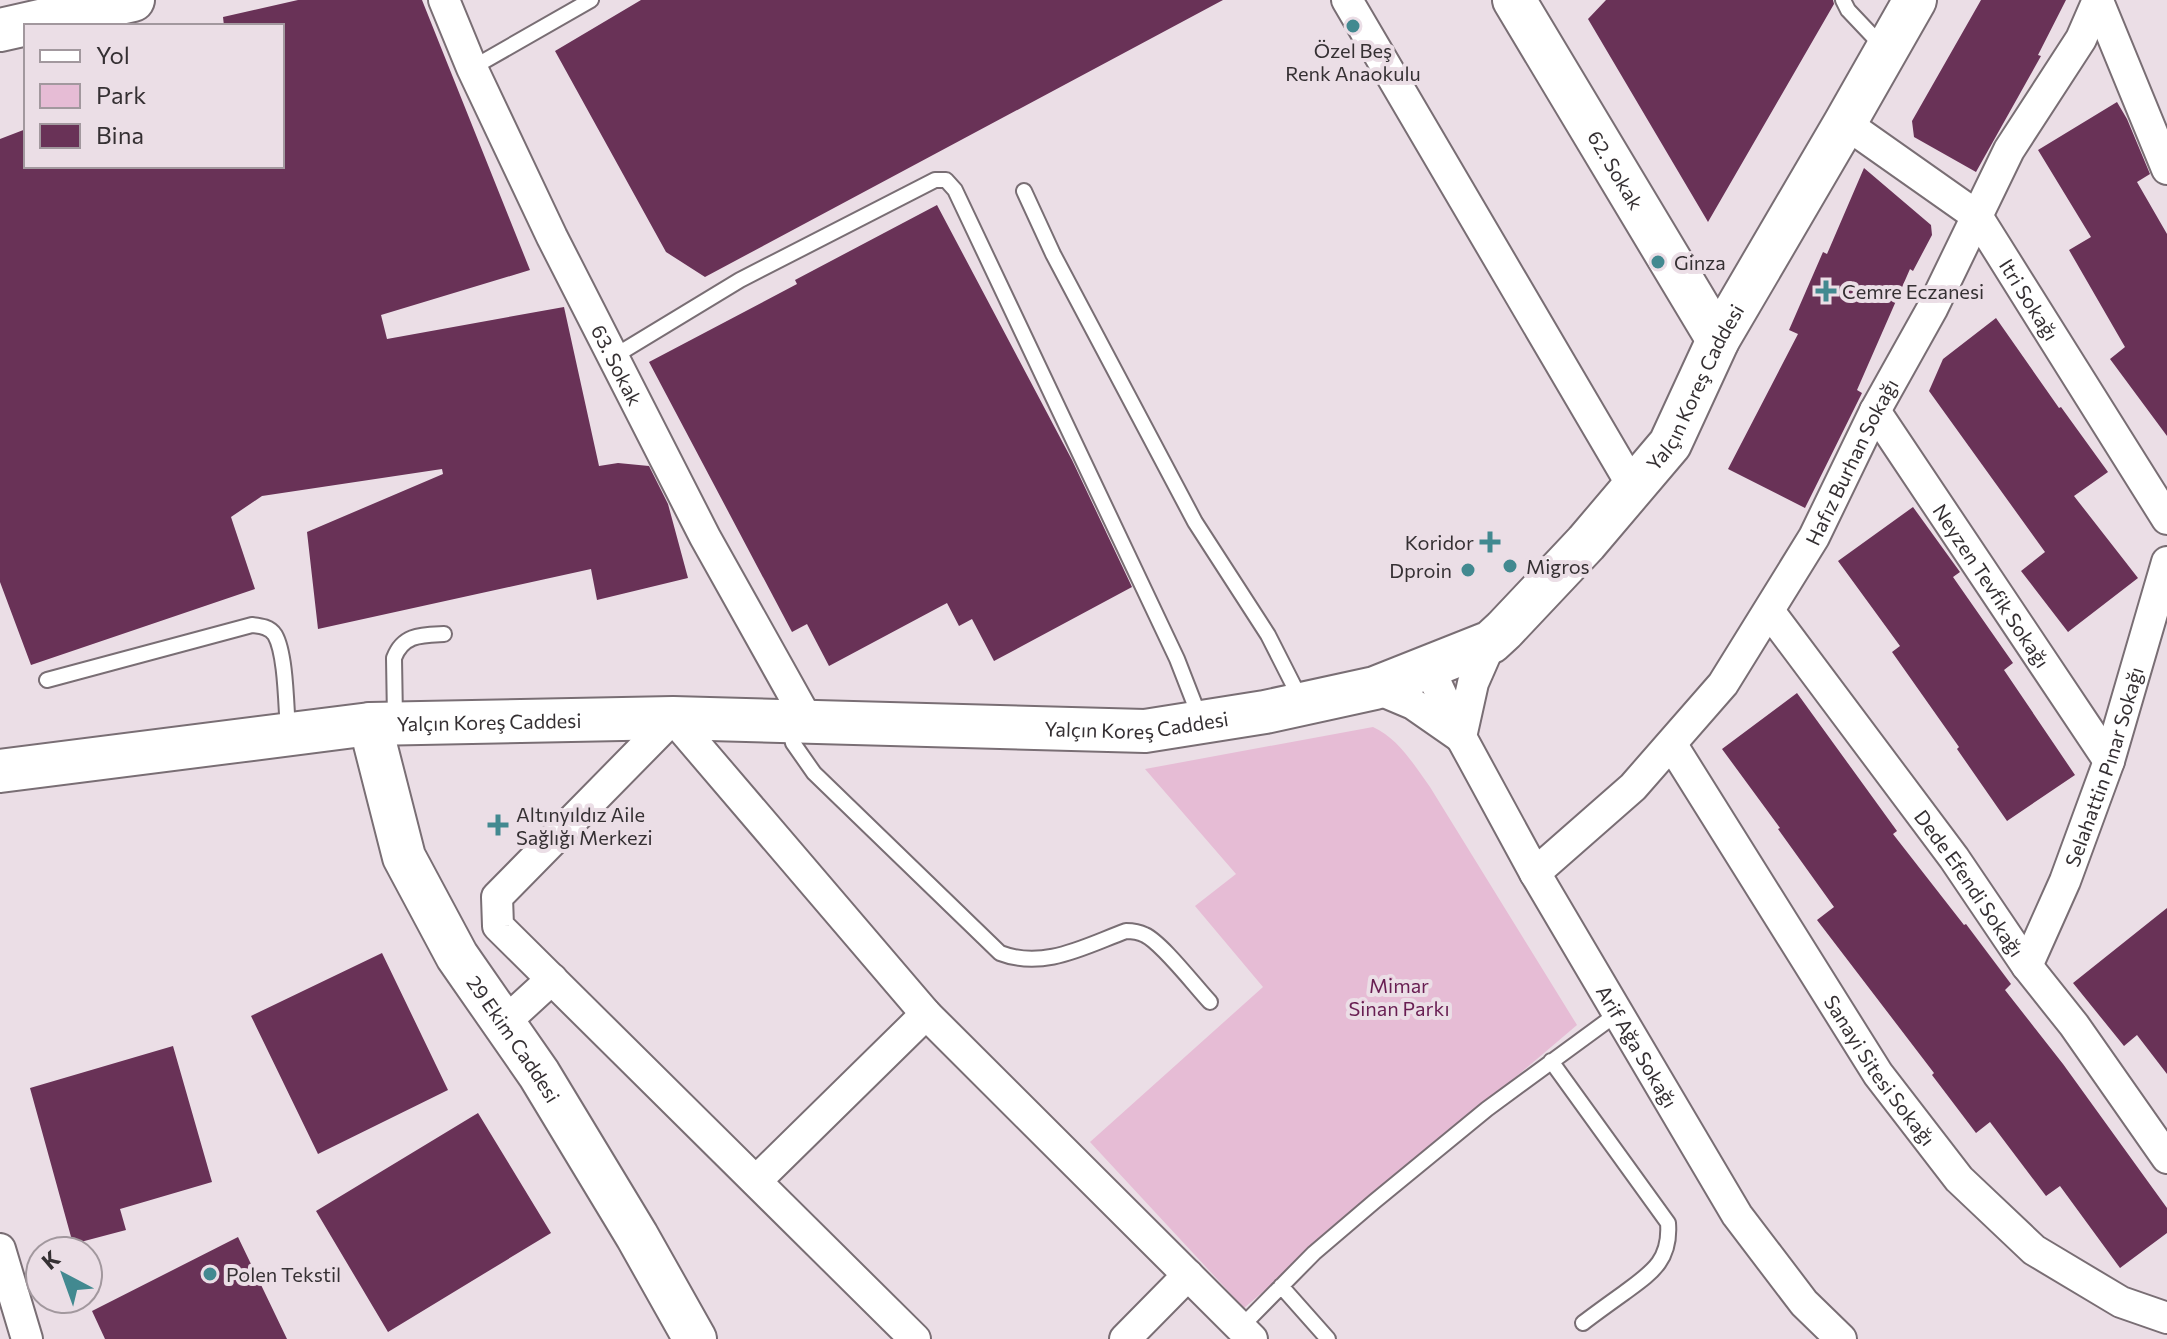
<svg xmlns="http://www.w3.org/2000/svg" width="2167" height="1339" font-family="Commissioner,sans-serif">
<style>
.green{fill:#e6bcd5}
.building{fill:#693257}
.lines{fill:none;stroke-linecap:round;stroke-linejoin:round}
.lane-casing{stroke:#796e74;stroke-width:18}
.street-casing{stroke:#796e74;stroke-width:34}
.secondary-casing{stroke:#796e74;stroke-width:46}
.lane{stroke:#fff;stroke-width:14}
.street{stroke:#fff;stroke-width:30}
.secondary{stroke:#fff;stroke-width:42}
.poi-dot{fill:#428990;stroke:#ebdee6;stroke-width:3}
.labels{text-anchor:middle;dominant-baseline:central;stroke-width:8;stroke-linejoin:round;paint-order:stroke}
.poi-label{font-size:20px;fill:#353033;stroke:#ebdee6;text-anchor:start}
.street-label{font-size:20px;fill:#353033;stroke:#ebdee6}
.park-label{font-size:20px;fill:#681e52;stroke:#ebdee6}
</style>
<rect width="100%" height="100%" fill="#ebdee6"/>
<path class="green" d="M1373,727C1399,739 1414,765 1430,787L1577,1025L1244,1308L1090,1142L1263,987L1195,906L1236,874L1145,769Z"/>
<path class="building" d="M298,0H422L530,270L381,315L387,339L564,307L599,466L618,463L649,466L668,504L688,578L597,600L591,569L318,629L307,532L443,474L442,469L262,496L231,517L255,589L31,665L0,582V139L26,129V166H282V26H224L223,17Z
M641,0H1223L705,277L666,252L555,51Z
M1606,0H1833L1834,4L1708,222L1588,19Z
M1981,0H2066L2038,55L2041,56L1976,172L1914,137L1912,121Z
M2117,102L2127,119L2150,174L2137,182L2167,234V436L2110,359L2125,347L2069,250L2091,237L2038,150Z
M1864,168L1931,225L1932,235L1913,271L1910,269L1857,390L1862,393L1805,508L1728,469L1798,334L1789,330L1823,252L1827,254Z
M937,205L1072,460L1132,587L994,661L972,619L959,626L947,603L829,666L807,624L792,632L649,362L797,284L795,280Z
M1996,318L2059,408L2061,407L2108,472L2074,496L2138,578L2068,632L2021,571L2045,552L1929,391L1943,359Z
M1913,507L1960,572L1953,577L2013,663L2004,670L2075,775L2007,821L1957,749L1959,747L1892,652L1900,646L1838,561Z
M1797,693L1897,831L1893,834L1964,925L1966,924L2011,984L2005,990L2063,1064L2167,1208V1233L2120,1268L2060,1186L2046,1196L1990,1122L1976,1133L1932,1075L1934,1073L1817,920L1834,907L1778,829L1780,828L1722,749Z
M2167,908V1074L2137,1035L2124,1046L2073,983Z
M382,953L448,1090L318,1154L251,1016Z
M173,1046L212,1182L120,1209L126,1230L73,1244L30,1088Z
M478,1113L551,1233L388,1332L316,1211Z
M238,1237L287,1339H105L92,1311Z"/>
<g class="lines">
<g class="lane-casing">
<path id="lane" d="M1843,0L1848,10L1883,47
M472,68L591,0
M1024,191L1053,254L1195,522L1268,635L1301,700
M613,357L740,280L935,180H946L955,190L1177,659L1200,718
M47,680L252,625C261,626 270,627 275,635C286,654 286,707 288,730
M395,719L394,658C403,634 422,635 444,634
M789,725L793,743L814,773L1000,953C1044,970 1085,946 1126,931C1133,931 1139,932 1145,935C1162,943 1195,986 1210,1002
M1551,1061L1668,1223C1671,1261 1651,1273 1624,1293C1610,1303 1596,1313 1583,1323
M1281,1286L1328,1339
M1241,1327L1314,1253L1375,1201L1487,1109L1618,1013"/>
</g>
<g class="street-casing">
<g id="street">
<path id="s1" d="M444,0L472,68L552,237L705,537L808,721"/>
<path d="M1347,0L1633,487"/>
<path d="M2098,1L2167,169"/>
<path id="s2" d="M1845,123L1977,216L2167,519"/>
<path id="s3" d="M1875,411L2109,761"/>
<path id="s4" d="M1769,611L1954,858L2027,966L2074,1025L2167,1158"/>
<path id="s5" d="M1429,668L1461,737L1535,873L1737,1215L1804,1303L1841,1339"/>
<path d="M1375,688L1413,704L1459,736"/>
<path d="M1461,737L1473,683L1491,642"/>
<path id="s6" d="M1672,745L1878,1074L1959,1179L2034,1250L2121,1302L2167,1318"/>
<path id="s7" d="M1535,873L1633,787L1723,684L1814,537L1875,411L1932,309L2009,150L2081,39L2098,0"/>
<path id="s8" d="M2027,966L2065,881L2109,761L2167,562"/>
<path d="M504,1023L552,979"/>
<path d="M756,1181L926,1014"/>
<path d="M0,1249L27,1339"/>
<path d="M915,1339L498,926L497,897L673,718L926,1014L1252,1339"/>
<path d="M1125,1339L1188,1275"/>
</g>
</g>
<g class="secondary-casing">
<g id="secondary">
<path id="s9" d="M1514,0L1718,340"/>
<path d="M0,30L133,0"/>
<path id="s10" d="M370,724L404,857L457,956L539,1074L637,1236L695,1339"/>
<path id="s11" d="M0,771L370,724L673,718L1145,731L1265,712L1375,688L1491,642L1504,630L1586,543L1670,444L1718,340L1845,123L1915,0"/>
</g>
</g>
<use href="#lane" class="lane"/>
<use href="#street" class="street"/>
<use href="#secondary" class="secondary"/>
</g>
<g class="poi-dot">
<circle cx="1353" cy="26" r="8"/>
<circle cx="1658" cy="262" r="8"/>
<path d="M1822 279h8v8h8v8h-8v8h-8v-8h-8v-8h8z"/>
<path d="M1486 530h8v8h8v8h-8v8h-8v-8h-8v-8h8z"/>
<circle cx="1510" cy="566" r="8"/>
<circle cx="1468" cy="570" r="8"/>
<path d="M494 813h8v8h8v8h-8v8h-8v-8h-8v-8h8z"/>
<circle cx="210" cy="1274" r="8"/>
</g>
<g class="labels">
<g class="poi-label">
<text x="1353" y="50" text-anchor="middle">Özel Beş<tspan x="1353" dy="23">Renk Anaokulu</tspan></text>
<text x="1674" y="262">Ginza</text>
<text x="1842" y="291">Cemre Eczanesi</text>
<text x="1474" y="542" text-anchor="end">Koridor</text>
<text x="1526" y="566">Migros</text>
<text x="1452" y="570" text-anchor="end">Dproin</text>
<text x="516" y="814">Altınyıldız Aile<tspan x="516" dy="23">Sağlığı Merkezi</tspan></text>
<text x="226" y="1274">Polen Tekstil</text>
</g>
<g class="street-label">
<text stroke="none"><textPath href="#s9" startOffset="198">62. Sokak</textPath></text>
<text stroke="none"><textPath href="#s2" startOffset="260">Itri Sokağı</textPath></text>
<text stroke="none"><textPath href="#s1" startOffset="404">63. Sokak</textPath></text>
<text stroke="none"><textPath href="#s11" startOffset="1836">Yalçın Koreş Caddesi</textPath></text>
<text stroke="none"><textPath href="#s7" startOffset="524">Hafız Burhan Sokağı</textPath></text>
<text stroke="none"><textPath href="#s3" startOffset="210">Neyzen Tevfik Sokağı</textPath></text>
<text stroke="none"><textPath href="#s11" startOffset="492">Yalçın Koreş Caddesi</textPath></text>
<text stroke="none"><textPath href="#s11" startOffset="1140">Yalçın Koreş Caddesi</textPath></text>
<text stroke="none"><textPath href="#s8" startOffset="214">Selahattin Pınar Sokağı</textPath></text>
<text stroke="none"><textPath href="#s4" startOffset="338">Dede Efendi Sokağı</textPath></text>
<text stroke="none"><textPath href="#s10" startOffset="350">29 Ekim Caddesi</textPath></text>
<text stroke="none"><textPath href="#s5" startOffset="432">Arif Ağa Sokağı</textPath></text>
<text stroke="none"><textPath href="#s6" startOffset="386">Sanayi Sitesi Sokağı</textPath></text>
</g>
<g class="park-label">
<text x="1399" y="985">Mimar<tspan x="1399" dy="23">Sinan Parkı</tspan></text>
</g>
</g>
<rect x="24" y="24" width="260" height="144" fill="#ebdee6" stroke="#a2989e" stroke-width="2"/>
<rect x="40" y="50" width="40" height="12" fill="#ffffff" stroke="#a2989e" stroke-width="2"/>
<text x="96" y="64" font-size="24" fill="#353033">Yol</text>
<rect x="40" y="84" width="40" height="24" fill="#e6bcd5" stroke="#a2989e" stroke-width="2"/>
<text x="96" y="104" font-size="24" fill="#353033">Park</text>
<rect x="40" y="124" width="40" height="24" fill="#693257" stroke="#a2989e" stroke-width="2"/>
<text x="96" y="144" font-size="24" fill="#353033">Bina</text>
<g transform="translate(64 1275) rotate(319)"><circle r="38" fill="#ebdee6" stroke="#a2989e" stroke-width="2"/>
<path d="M0-6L14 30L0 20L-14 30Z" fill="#428990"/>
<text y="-12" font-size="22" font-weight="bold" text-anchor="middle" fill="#353033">K</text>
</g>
</svg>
